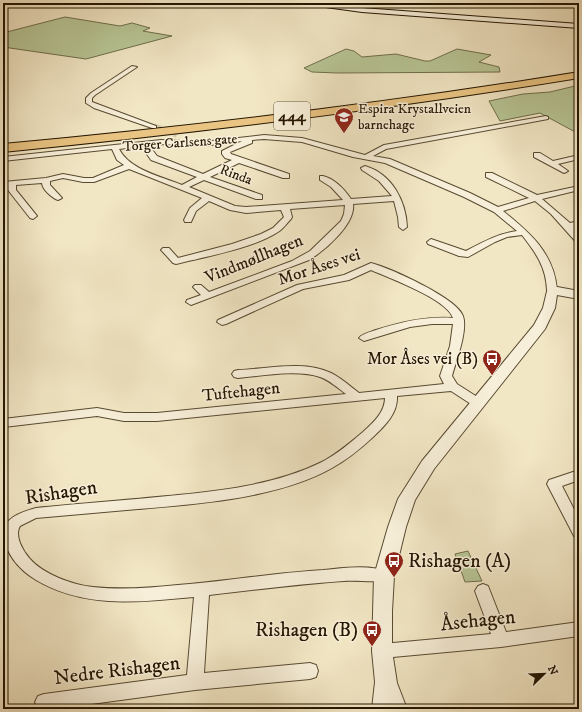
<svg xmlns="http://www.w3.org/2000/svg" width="582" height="712" font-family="'IM FELL DW Pica',serif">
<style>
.green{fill:#b8c696;stroke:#6e6e4b}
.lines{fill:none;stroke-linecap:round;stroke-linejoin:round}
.minor-tunnel{stroke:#d3c8a7;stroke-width:7;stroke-dasharray:7 3.5;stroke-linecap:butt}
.minor-casing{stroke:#584a31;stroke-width:2}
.tertiary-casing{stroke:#584a31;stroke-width:2}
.secondary-casing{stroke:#241500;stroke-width:2}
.trunk-casing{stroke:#241500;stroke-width:2}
.minor{fill:#f7efd9;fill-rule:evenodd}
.tertiary{fill:#f7efd9;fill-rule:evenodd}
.secondary{fill:#f7efd9;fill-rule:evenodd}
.trunk{fill:#e9c482;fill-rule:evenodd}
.labels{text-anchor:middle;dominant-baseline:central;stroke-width:3;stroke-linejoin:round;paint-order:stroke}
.far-poi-label{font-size:14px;fill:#241500;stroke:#f7efd9;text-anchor:start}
.far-street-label{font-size:14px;fill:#241500;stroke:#f7efd9}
.shield{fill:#f7efd9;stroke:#635641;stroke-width:1}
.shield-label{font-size:16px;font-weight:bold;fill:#241500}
.street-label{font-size:17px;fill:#241500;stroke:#f7efd9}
.poi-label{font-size:17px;fill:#241500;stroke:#f7efd9;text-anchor:end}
.near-street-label{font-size:20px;fill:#241500;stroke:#f7efd9}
.near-poi-label{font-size:20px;fill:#241500;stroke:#f7efd9;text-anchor:start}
</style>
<rect width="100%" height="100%" fill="#f2e7c5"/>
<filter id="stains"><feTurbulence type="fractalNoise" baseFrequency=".005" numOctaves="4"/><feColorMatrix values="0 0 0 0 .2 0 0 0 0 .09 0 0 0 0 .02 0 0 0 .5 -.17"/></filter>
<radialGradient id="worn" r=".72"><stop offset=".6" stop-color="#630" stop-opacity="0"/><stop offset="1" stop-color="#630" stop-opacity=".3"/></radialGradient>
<path class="green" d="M65,17L120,26L132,23L150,28L143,31L172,36L86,59L3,47V33Z
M346,49L354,51L362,57L396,54L425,61H430L457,49L491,55L479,62L499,67L500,72L337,73L312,72L304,68Z
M579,85V134L540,113L500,121L489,101L523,94L550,92Z
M468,551L482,581L465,582L455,554Z"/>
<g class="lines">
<path class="minor-tunnel" d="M154,127L177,134"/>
<g class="minor-casing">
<path id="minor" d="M132,66L137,67L95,95L92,98V102L156,126V128H152L94,108L86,103V98L91,93Z
M546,116L548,117V119L386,149L373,156L390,159L470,193L498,207L529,198L486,177V173H492L537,195L579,186V190L542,199L570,223L579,221V227L574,228L579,234V243L576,242L551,214L535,201L503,211C530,233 554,253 557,290L552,293L547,290C546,267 536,253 522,235L507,237L495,242L468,257L459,256L428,244L427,242L431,239L466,251C483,242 497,234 517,231L494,212L464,197L385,163L353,157L302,142L264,139L252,140V143L230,152L231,154L289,174V178H283L239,163L210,177L262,195V199H256L204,180L189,187L235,206L246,207L343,200L331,187L320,180V176H323C335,179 344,189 351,199L392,196L379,181L362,170L361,168L365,166C392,174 406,201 407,227L403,230L399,227L398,217L394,201L353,204C356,224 324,251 309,260L191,305L186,302L187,300L201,295L193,287L195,285H201L209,292L292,261L310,251L341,221L344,214L345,205L290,209L292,217L291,219C287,223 283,229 278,232C254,248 204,257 176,264L173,263L163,252L161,250L163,248H169L178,258L232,244L261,234L273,228L284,217L281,210L246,213L230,210L209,201L196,211L191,222H185L184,220L190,208L202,198L129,169L94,182H83L63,178L50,181V185L62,198L58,200C52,198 42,189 42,183L16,185V190L37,216L33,219L30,218L8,190V186H3V182L46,178L63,174L84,178H93L124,165L117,160L112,149L3,161V157L161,140L203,142L264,135L302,138L365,155L384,145ZM242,141L222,151V154L225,158L232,160L203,174L157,156L151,148H145L144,150L151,160L197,177L182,185C160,176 130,170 119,149L161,144L203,146Z
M534,153H540L553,161L579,155V159L558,164L568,171L564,173L534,157Z
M371,263C390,268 457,298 463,316C468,331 456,361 452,376L457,384L482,400L484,403L482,406H474L451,391L397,396C398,413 385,426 373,437C360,449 348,459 332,468C279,498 199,504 138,509C104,512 70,515 36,518L20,526C14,536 23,551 30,559C43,574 73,585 93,587C121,590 149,588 178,585C226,581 274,573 323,570C344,568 368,564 389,572L391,576L389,580C381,583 355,580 344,581C299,584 254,590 209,595L204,673L310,663L316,665L318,671L316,677L310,679L195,690L54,709L38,708L35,702L38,696L44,694L187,675L194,597C140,602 85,609 36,580C20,570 7,556 4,537C1,518 22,512 36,508C83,503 131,500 178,495C227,490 277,484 322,462C337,454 350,443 363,432C373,423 385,412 385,398L157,421H124L97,416L4,427L3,419L97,408L124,413H157L346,394C338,388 329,380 320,377C297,369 261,376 238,378L234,377L232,374L234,371L238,370C267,369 304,360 331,373C341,378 350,386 359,393L444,384L440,376L450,346L453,324H432L410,327L364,341L359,338C362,334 370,332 376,330C401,322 426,316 453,318C447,299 389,278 371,270L349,280L303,289L226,324L222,325L217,322L218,320L297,285L344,275Z
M579,470V480L562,486L579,519V538L574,536L547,484L549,480Z
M483,584L488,586L506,632L579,622V636L501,647L382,658L376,656L374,651L376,646L382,644L491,634L475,591L478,586Z"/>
</g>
<g class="tertiary-casing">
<path id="tertiary" d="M552,286L579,291V299L557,295L555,308L545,329L434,469L415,500L406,527L394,576L392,611V651L397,683L407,709H372L375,682L372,651L374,576L388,527L398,499L422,461L534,325L543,308L548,287Z"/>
</g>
<g class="secondary-casing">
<path id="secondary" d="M308,3H326L362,8L579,24V28L362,12L311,5Z"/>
</g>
<g class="trunk-casing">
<path id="trunk" d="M579,72V78C388,109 196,133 3,152V144C196,126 388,103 579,72Z"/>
</g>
<use href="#minor" class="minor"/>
<use href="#tertiary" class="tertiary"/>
<use href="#secondary" class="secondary"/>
<use href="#trunk" class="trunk"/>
</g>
<defs>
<g id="school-pin" transform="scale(1)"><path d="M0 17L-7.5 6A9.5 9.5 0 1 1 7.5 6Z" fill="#8f2418" stroke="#f7efd9"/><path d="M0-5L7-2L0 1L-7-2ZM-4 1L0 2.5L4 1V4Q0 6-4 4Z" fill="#fff"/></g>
<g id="bus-pin" transform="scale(1)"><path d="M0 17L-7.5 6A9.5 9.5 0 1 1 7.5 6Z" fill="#8f2418" stroke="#f7efd9"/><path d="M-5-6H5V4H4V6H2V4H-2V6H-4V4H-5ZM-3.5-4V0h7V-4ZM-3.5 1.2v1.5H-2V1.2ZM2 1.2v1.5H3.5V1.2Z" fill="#fff"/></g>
</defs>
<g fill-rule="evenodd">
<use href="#school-pin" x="344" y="117"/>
<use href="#bus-pin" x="492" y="359"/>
<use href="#bus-pin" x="394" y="561"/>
<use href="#bus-pin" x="372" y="630"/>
</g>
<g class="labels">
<g class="far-poi-label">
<text x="358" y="109">Espira Krystallveien<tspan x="358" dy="16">barnehage</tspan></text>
</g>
<g class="far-street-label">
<text transform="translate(180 143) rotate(-4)">Torger Carlsens gate</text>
<text transform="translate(236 175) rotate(21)">Rinda</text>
</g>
<rect class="shield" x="274" y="102" width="36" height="28" rx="3"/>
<g class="shield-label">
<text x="292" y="116">444</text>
</g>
<g class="street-label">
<text transform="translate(254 259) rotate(-22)">Vindmøllhagen</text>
<text transform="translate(319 267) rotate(-18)">Mor Åses vei</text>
<text transform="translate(241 392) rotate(-6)">Tuftehagen</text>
</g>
<g class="poi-label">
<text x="478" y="359">Mor Åses vei (B)</text>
</g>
<g class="near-street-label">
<text transform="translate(61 493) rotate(-9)">Rishagen</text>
<text transform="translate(478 621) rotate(-6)">Åsehagen</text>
<text transform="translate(117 671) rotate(-7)">Nedre Rishagen</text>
</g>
<g class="near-poi-label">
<text x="408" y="561">Rishagen (A)</text>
<text x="358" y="630" text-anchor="end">Rishagen (B)</text>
</g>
</g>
<rect width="582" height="712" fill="none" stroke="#f2e7c5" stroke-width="16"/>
<rect x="4" y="4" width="574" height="704" fill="none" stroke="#241500" stroke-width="2"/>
<rect x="8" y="8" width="566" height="696" fill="none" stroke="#241500"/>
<g transform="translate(544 674) rotate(67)" stroke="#f7efd9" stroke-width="3" paint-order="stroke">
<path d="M0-3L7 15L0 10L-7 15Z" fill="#241500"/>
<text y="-6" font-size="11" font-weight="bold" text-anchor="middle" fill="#241500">N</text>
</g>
<rect width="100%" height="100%" filter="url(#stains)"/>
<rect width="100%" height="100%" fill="url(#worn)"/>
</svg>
